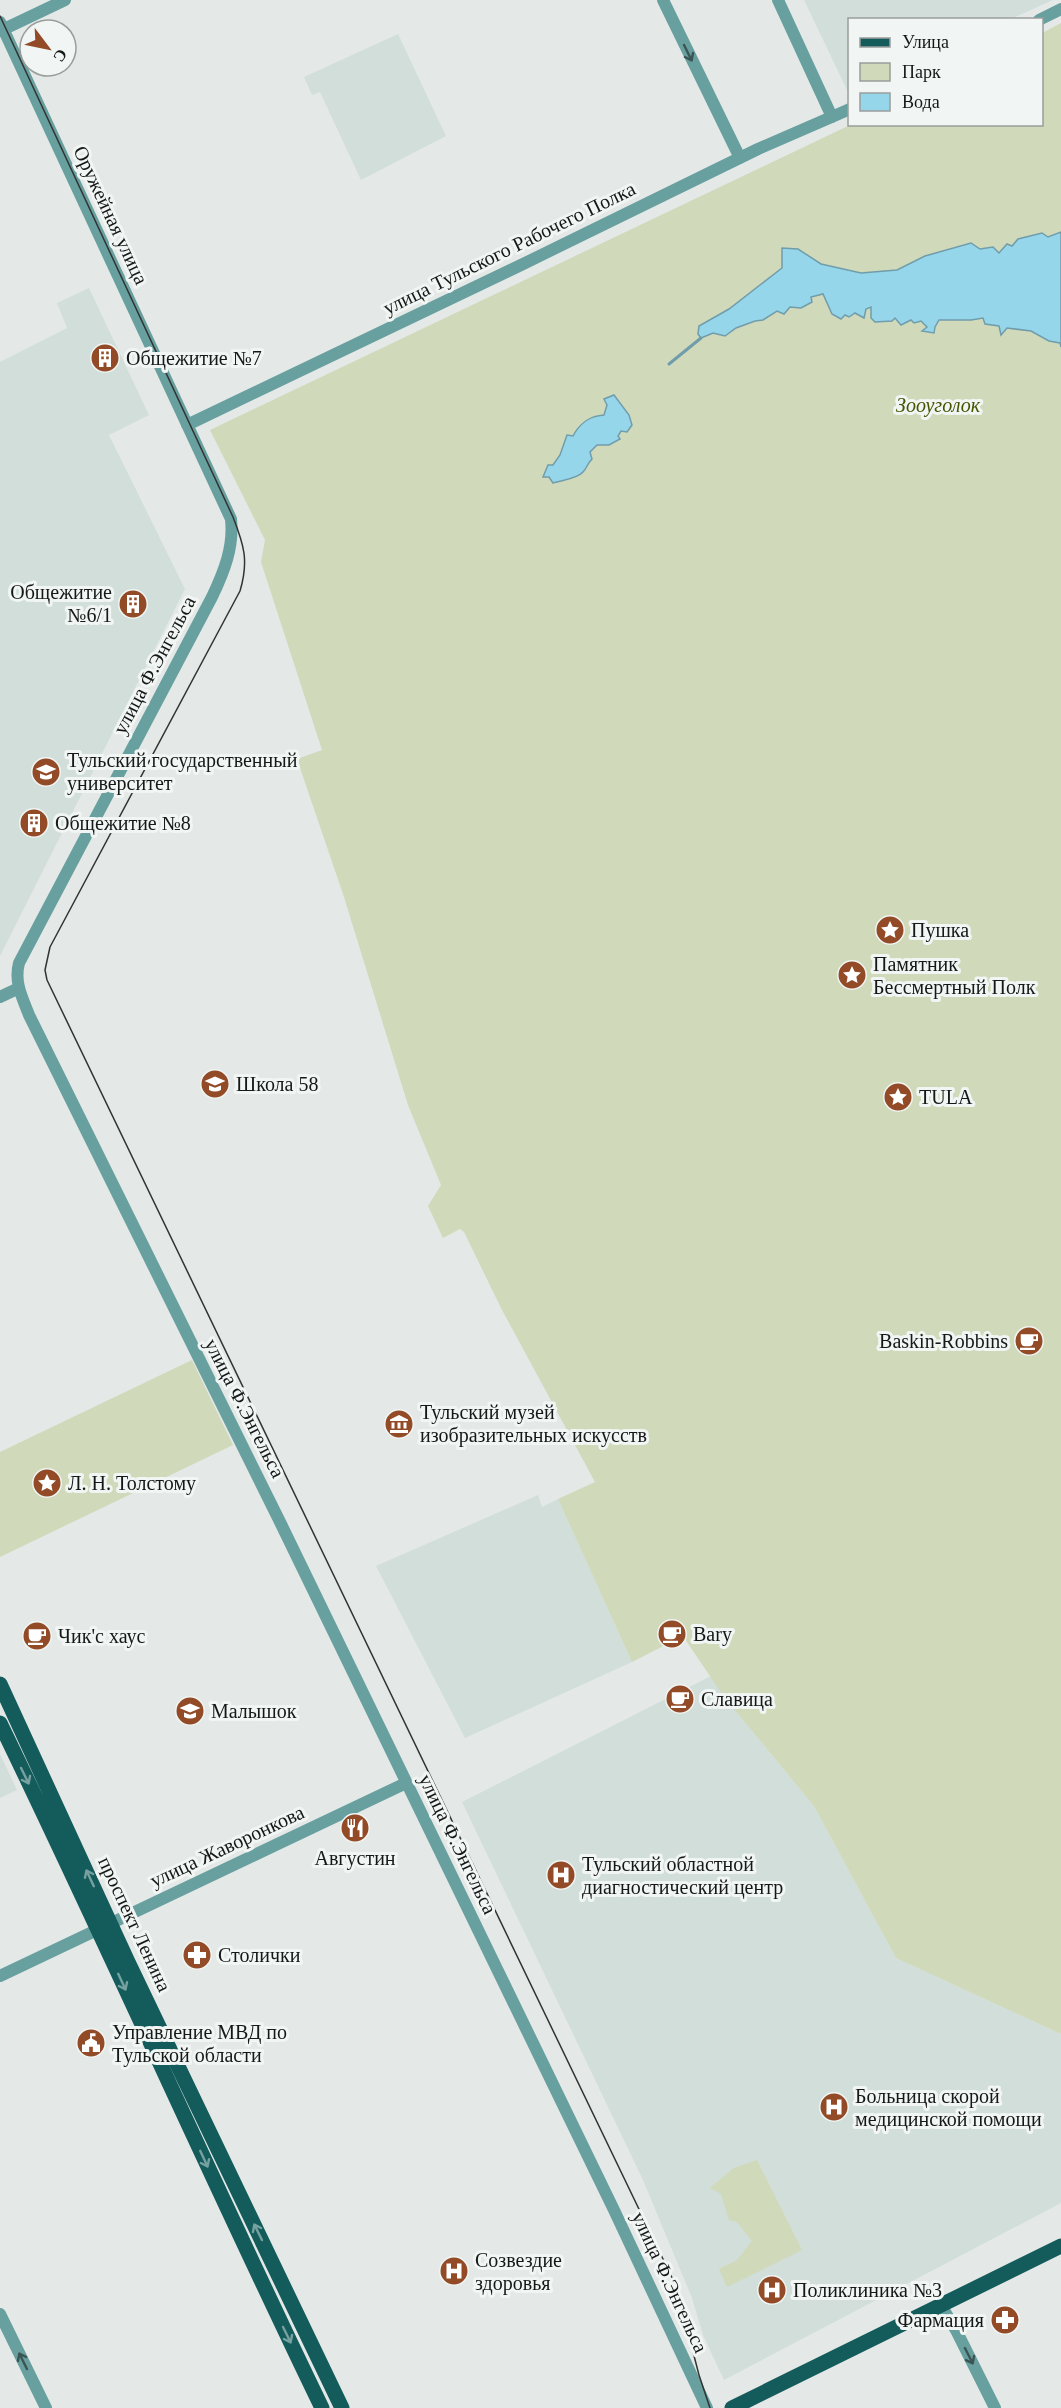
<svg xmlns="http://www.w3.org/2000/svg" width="1061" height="2408" font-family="'Times New Roman',serif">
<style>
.built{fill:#d1ded9}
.green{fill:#d0d9b9}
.water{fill:#96d6eb;stroke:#709dab;stroke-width:1.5}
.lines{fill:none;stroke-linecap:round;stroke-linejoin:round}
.stream{stroke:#709dab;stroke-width:3}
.minor{stroke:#68a09f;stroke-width:12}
.major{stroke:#145c5c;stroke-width:15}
.tram{stroke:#323433;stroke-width:1.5}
.oneway{stroke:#3b5554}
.oneway2{stroke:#77a1a0}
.labels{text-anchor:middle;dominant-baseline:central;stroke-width:6;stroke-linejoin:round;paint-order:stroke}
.street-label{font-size:20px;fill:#161817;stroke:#f1f6f4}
.poi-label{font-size:20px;fill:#161817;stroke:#f1f6f4;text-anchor:start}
.park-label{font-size:20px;font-style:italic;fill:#465400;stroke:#f1f6f4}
</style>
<rect width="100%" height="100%" fill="#e4e9e7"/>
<path class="built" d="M804,0H1053L1011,19L850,20L849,94Z
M398,34L446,136L361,180L320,92L312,95L304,77Z
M89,288L149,415L109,435L185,589L0,956V362L67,328L57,303Z
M538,1495L542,1507L558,1499L632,1662L465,1738L376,1566Z
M711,1676L724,1697L814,1806L896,1958L1061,2034V2203L724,2380L703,2335L692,2298L643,2180L462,1802Z
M0,1754L17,1790L0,1798Z"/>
<path class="green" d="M1061,23V2034L896,1958L814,1806L724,1697L683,1636L632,1662L558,1499L595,1482L501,1308L464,1232L460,1229L443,1238L428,1206L441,1185L408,1105L344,897L297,759L322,750L261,562L265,540L210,430L850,125L1042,124V33Z
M192,1360L233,1445L0,1557V1452Z
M757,2160L802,2250L727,2287L719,2269L737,2260L752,2241L737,2222L729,2220L721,2194L710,2188L734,2168Z"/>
<path class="water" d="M1061,232V347L1060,343L1049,341L1031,331L1007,328L1001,335L999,326L985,324L983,318L971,320H939L935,327L934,333L922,331L927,327L921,321L914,323L911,320L901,325L895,318L892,321L875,322L871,318V307L866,309L864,318L855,313L849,317L845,315L841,319L832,314L823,294L811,297L812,302L801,308L790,307L784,314L777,311L763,320L755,321L736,328L725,336L713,333L701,338L698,334L699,326L729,309L782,268V248L798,249L821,264L861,273L897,270L925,256L971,243L980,249L993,247L999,253L1007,244L1012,246L1018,239L1042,233L1048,237Z
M614,395L629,415L632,425L627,432L621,431L618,436L620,439L609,445H597L590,452L592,459C587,464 587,468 583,472C577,479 562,480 553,483L549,477H543L548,465H553L560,455L567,435L573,436C580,423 589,416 604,415L607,405L604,399Z"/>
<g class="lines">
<path class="stream" d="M669,364L701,338"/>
<path class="minor" d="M663,0L740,158
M778,0L832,117
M1039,20L1061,9
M0,22L231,519C234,547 224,572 212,597L19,963C14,982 22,997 29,1015L282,1526L614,2210L707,2408
M0,31L65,0
M187,425L521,265L758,149L850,109
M0,997L19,988
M0,1976L406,1783
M941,2305L957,2332L995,2408
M0,2314L46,2408"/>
<path class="major" d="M0,1684L128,1962L342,2408
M0,1723C110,1950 212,2181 322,2408
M732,2408L1061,2246"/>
<path class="tram" d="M0,16L233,517C244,545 249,561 240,591L50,947L45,970L47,980L676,2286L699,2375L710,2408"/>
</g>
<defs><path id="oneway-shaft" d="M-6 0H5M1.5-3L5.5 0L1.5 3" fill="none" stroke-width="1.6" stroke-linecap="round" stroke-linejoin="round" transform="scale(1.5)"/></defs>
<g class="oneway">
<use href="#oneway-shaft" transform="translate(688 53) rotate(64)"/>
<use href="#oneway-shaft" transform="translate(969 2356) rotate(63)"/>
<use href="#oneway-shaft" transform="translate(23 2361) rotate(-116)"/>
</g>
<g class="oneway2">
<use href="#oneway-shaft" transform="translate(25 1776) rotate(64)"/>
<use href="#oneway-shaft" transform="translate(90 1878) rotate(-115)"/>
<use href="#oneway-shaft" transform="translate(122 1982) rotate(65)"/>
<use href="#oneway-shaft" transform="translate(204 2159) rotate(65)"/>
<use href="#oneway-shaft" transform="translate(258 2232) rotate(-116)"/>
<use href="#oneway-shaft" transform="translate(287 2335) rotate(64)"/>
</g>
<defs>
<g id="building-disc" transform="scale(1.5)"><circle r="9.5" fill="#924a27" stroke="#f1f6f4"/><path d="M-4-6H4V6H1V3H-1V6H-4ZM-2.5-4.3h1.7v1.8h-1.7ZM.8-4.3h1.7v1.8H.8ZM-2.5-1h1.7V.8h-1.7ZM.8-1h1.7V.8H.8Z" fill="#fff"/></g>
<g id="university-disc" transform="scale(1.5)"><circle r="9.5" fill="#924a27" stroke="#f1f6f4"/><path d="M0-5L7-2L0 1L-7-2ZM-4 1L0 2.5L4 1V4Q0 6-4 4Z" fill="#fff"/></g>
<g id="sight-disc" transform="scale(1.5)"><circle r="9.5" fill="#924a27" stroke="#f1f6f4"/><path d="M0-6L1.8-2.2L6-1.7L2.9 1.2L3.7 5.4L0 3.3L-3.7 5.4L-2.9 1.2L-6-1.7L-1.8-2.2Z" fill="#fff"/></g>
<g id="school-disc" transform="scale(1.5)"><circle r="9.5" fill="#924a27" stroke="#f1f6f4"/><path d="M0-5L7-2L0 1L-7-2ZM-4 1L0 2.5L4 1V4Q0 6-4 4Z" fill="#fff"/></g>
<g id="cafe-disc" transform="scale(1.5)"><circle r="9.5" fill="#924a27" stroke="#f1f6f4"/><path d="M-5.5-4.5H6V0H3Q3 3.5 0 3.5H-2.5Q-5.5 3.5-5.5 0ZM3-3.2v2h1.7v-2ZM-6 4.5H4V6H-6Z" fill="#fff"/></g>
<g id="museum-disc" transform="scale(1.5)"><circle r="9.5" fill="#924a27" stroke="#f1f6f4"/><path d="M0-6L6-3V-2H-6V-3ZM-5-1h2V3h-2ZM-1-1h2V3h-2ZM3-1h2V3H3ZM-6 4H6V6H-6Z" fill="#fff"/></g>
<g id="restaurant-disc" transform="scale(1.5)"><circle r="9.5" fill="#924a27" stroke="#f1f6f4"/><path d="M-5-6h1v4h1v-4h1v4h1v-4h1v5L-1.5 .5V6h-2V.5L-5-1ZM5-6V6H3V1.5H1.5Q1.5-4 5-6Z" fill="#fff"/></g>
<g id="hospital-disc" transform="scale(1.5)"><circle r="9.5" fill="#924a27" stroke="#f1f6f4"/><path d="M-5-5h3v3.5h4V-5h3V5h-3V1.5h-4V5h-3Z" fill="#fff"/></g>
<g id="pharmacy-disc" transform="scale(1.5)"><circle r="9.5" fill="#924a27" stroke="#f1f6f4"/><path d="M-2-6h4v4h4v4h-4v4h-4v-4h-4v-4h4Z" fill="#fff"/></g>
<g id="civic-disc" transform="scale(1.5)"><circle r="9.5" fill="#924a27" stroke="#f1f6f4"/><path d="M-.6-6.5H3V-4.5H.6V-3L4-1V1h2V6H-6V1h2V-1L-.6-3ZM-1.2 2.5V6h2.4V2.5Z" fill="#fff"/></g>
</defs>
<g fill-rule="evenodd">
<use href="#building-disc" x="105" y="358"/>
<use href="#building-disc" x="133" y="604"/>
<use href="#university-disc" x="46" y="772"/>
<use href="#building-disc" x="34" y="823"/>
<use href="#sight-disc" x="890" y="930"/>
<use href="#sight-disc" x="852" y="975"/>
<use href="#school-disc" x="215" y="1084"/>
<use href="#sight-disc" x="898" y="1097"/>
<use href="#cafe-disc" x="1029" y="1341"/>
<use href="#museum-disc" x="399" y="1424"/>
<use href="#sight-disc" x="47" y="1483"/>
<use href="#cafe-disc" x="672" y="1634"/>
<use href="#cafe-disc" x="37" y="1636"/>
<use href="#cafe-disc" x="680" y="1699"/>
<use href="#school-disc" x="190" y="1711"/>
<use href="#restaurant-disc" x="355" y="1828"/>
<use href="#hospital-disc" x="561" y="1875"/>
<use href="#pharmacy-disc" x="197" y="1955"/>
<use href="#civic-disc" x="91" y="2043"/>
<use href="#hospital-disc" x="834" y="2107"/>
<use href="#hospital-disc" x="454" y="2271"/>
<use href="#hospital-disc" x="772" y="2290"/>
<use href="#pharmacy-disc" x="1005" y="2320"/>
</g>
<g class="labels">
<g class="street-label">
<text transform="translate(111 215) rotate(65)">Оружейная улица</text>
<text transform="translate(509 248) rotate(-26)">улица Тульского Рабочего Полка</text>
<text transform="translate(154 665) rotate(-62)">улица Ф.Энгельса</text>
<text transform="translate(245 1408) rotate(63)">улица Ф.Энгельса</text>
<text transform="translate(458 1844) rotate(64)">улица Ф.Энгельса</text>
<text transform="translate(227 1846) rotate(-25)">улица Жаворонкова</text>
<text transform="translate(135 1924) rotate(65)">проспект Ленина</text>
<text transform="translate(670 2282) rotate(65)">улица Ф.Энгельса</text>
</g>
<g class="poi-label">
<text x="126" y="358">Общежитие №7</text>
<text x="112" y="592" text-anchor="end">Общежитие<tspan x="112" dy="23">№6/1</tspan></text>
<text x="67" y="760">Тульский государственный<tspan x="67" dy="23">университет</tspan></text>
<text x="55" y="823">Общежитие №8</text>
<text x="911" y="930">Пушка</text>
<text x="873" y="964">Памятник<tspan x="873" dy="23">Бессмертный Полк</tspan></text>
<text x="236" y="1084">Школа 58</text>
<text x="919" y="1097">TULA</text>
<text x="1008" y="1341" text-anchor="end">Baskin-Robbins</text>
<text x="420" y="1412">Тульский музей<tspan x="420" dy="23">изобразительных искусств</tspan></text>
<text x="68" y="1483">Л. Н. Толстому</text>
<text x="693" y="1634">Bary</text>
<text x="58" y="1636">Чик'с хаус</text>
<text x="701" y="1699">Славица</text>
<text x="211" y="1711">Малышок</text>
<text x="355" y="1858" text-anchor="middle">Августин</text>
<text x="582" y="1864">Тульский областной<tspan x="582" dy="23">диагностический центр</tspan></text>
<text x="218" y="1955">Столички</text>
<text x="112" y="2032">Управление МВД по<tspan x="112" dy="23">Тульской области</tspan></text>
<text x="855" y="2096">Больница скорой<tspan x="855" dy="23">медицинской помощи</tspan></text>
<text x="475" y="2260">Созвездие<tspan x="475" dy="23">здоровья</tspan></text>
<text x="793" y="2290">Поликлиника №3</text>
<text x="984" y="2320" text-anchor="end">Фармация</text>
</g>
<g class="park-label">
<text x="938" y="405">Зооуголок</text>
</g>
</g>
<rect x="848" y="18" width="195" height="108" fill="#f1f6f4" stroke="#999d9c" stroke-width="1.5"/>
<rect x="860" y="38" width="30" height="9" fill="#145c5c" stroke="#999d9c" stroke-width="1.5"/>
<text x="902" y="48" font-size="18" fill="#161817">Улица</text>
<rect x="860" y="63" width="30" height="18" fill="#d0d9b9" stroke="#999d9c" stroke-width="1.5"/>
<text x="902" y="78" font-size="18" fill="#161817">Парк</text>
<rect x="860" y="93" width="30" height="18" fill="#96d6eb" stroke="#999d9c" stroke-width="1.5"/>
<text x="902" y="108" font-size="18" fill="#161817">Вода</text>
<g transform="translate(48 48) rotate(122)"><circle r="28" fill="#f1f6f4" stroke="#999d9c" stroke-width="1.5"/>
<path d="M0-4.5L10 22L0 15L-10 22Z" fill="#924a27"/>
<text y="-9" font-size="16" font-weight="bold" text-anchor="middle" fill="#161817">С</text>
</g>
</svg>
